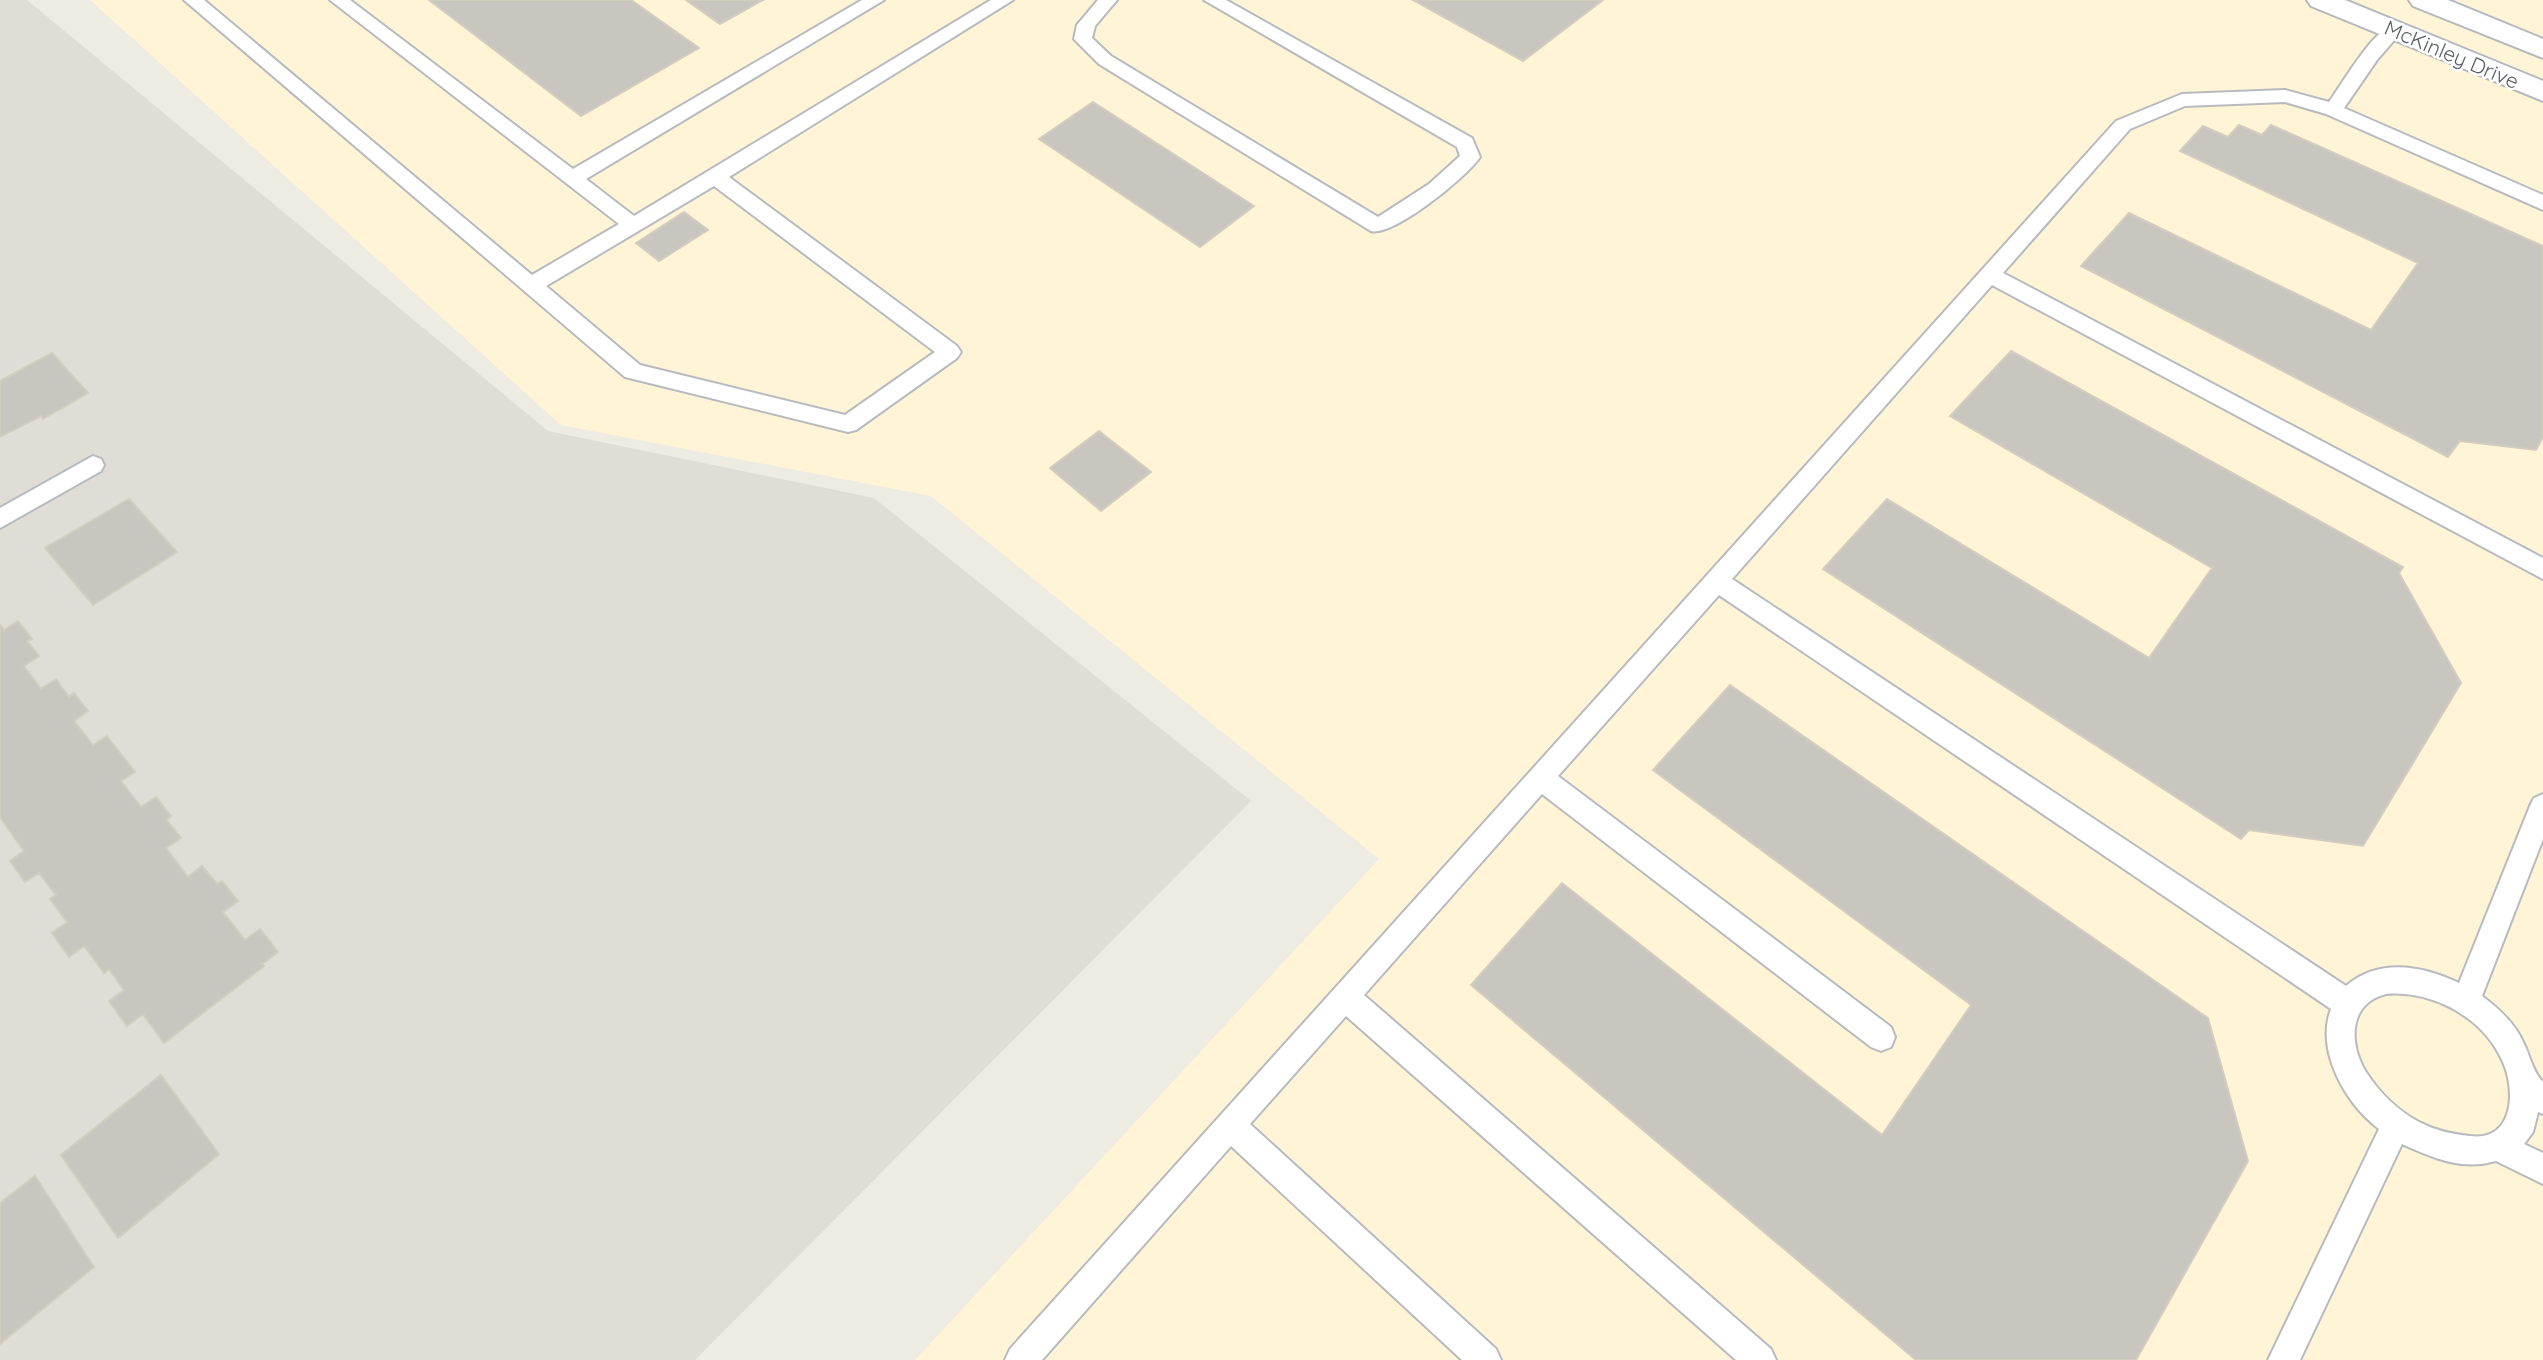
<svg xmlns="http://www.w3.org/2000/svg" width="2543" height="1360" font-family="Quicksand,sans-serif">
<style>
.commercial{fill:#fff4d6}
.industrial{fill:#dfddd6}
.building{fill:#c9c6bf;stroke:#d3cdc0;stroke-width:2}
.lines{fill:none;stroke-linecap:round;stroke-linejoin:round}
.service-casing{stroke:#b7babf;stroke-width:4}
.secondary-casing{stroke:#b5b9bf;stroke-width:4}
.service{fill:#fff;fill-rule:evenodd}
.secondary{fill:#fff;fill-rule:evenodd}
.labels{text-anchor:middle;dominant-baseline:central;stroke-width:5;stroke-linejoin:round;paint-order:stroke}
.far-street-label{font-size:21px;fill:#5a5f64;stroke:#fff}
</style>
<rect width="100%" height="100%" fill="#eeebe2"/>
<path class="commercial" d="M90,0H2543V1360H915L1379,859L931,496L561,425Z"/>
<path class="industrial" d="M0,0H27L548,431L874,498L1251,801L695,1360H0Z"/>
<path class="building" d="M429,0H631L699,48L581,116Z
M686,0H763L720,24Z
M1413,0H1603L1523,61Z
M1093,102L1254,206L1200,247L1039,139Z
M2239,125L2262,135L2271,125L2543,246V437L2536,450L2460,441L2448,457L2081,266L2129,213L2371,330L2418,263L2180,151L2203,126L2228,137Z
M684,212L708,230L659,261L636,243Z
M2011,351L2403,567L2399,573L2461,683L2363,846L2249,830L2241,839L1823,569L1887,499L2149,658L2212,568L1950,416Z
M52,353L88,393L43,419L41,416L0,437V381Z
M1099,431L1151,472L1101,511L1050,468Z
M129,499L177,552L93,605L45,548Z
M18,621L32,639L27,641L39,656L24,666L41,689L56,679L69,697L74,693L88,711L74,721L93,745L107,736L135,772L121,781L141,807L156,797L171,816L166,820L181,838L166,848L188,877L202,866L217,884L222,881L238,901L223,912L245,940L260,929L278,952L262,964L264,966L164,1043L143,1014L127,1026L109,1001L124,990L109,969L104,973L84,946L69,957L52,933L67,922L50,899L56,895L39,873L25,882L10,861L24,851L0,817V625L4,630Z
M1730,685L2208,1018L2248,1161L2136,1360H1916L1471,985L1562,883L1882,1135L1971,1005L1653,770Z
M161,1075L219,1154L118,1238L61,1155Z
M35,1176L94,1267L0,1344V1203Z"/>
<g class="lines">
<g class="service-casing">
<path id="service" d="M184,0H204L532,275L619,224L330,0H350L573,169L862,0H884L586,179L634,216L991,0H1013L729,177L957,346L961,352L957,358L856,430L848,432L625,377ZM714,186L935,352L845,415L640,365L546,286Z
M1098,0H1117L1095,26L1092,38L1111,56L1378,217L1429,184L1460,156L1457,147L1204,0H1226L1472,138L1480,157C1467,177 1393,237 1371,231L1099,64L1074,39L1077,25Z
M2394,24L2403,30L2377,60L2344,108L2543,195V210L2326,114L2285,102L2185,106L2130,129L2003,273L2543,558V579L1992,285L1732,579L2346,986C2379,957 2423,966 2459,983L2530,806L2534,798L2543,794V839L2482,996C2498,1008 2515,1023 2523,1042C2530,1055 2532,1071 2543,1082V1114L2538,1112L2533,1132L2524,1144L2543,1153V1184L2496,1161C2461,1171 2434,1158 2402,1144L2300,1360H2268L2379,1129C2346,1104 2315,1051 2331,1009L1719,595L1558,776L1891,1027L1895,1037L1891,1047L1881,1051L1871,1047L1542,794L1364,995L1771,1349L1776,1360H1736L1346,1016L1250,1124L1496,1349L1501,1360H1462L1231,1146L1042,1360H1005L1010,1349L2116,121L2182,94L2285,90L2329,102C2342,84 2373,30 2394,24ZM2386,994C2431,990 2481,1016 2501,1058C2516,1086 2516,1142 2470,1136C2452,1134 2436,1131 2419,1122C2398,1111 2379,1092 2366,1072C2348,1043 2349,1003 2386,994Z
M93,456L101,459L104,465L101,471L0,528V508Z"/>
</g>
<g class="secondary-casing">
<path id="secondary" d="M2307,0H2345L2543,81V101L2311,6Z
M2409,0H2448L2543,39V58L2413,6Z"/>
</g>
<use href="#service" class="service"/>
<use href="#secondary" class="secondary"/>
</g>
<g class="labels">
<g class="far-street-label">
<text transform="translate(2452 54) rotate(23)">McKinley Drive</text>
</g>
</g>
</svg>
